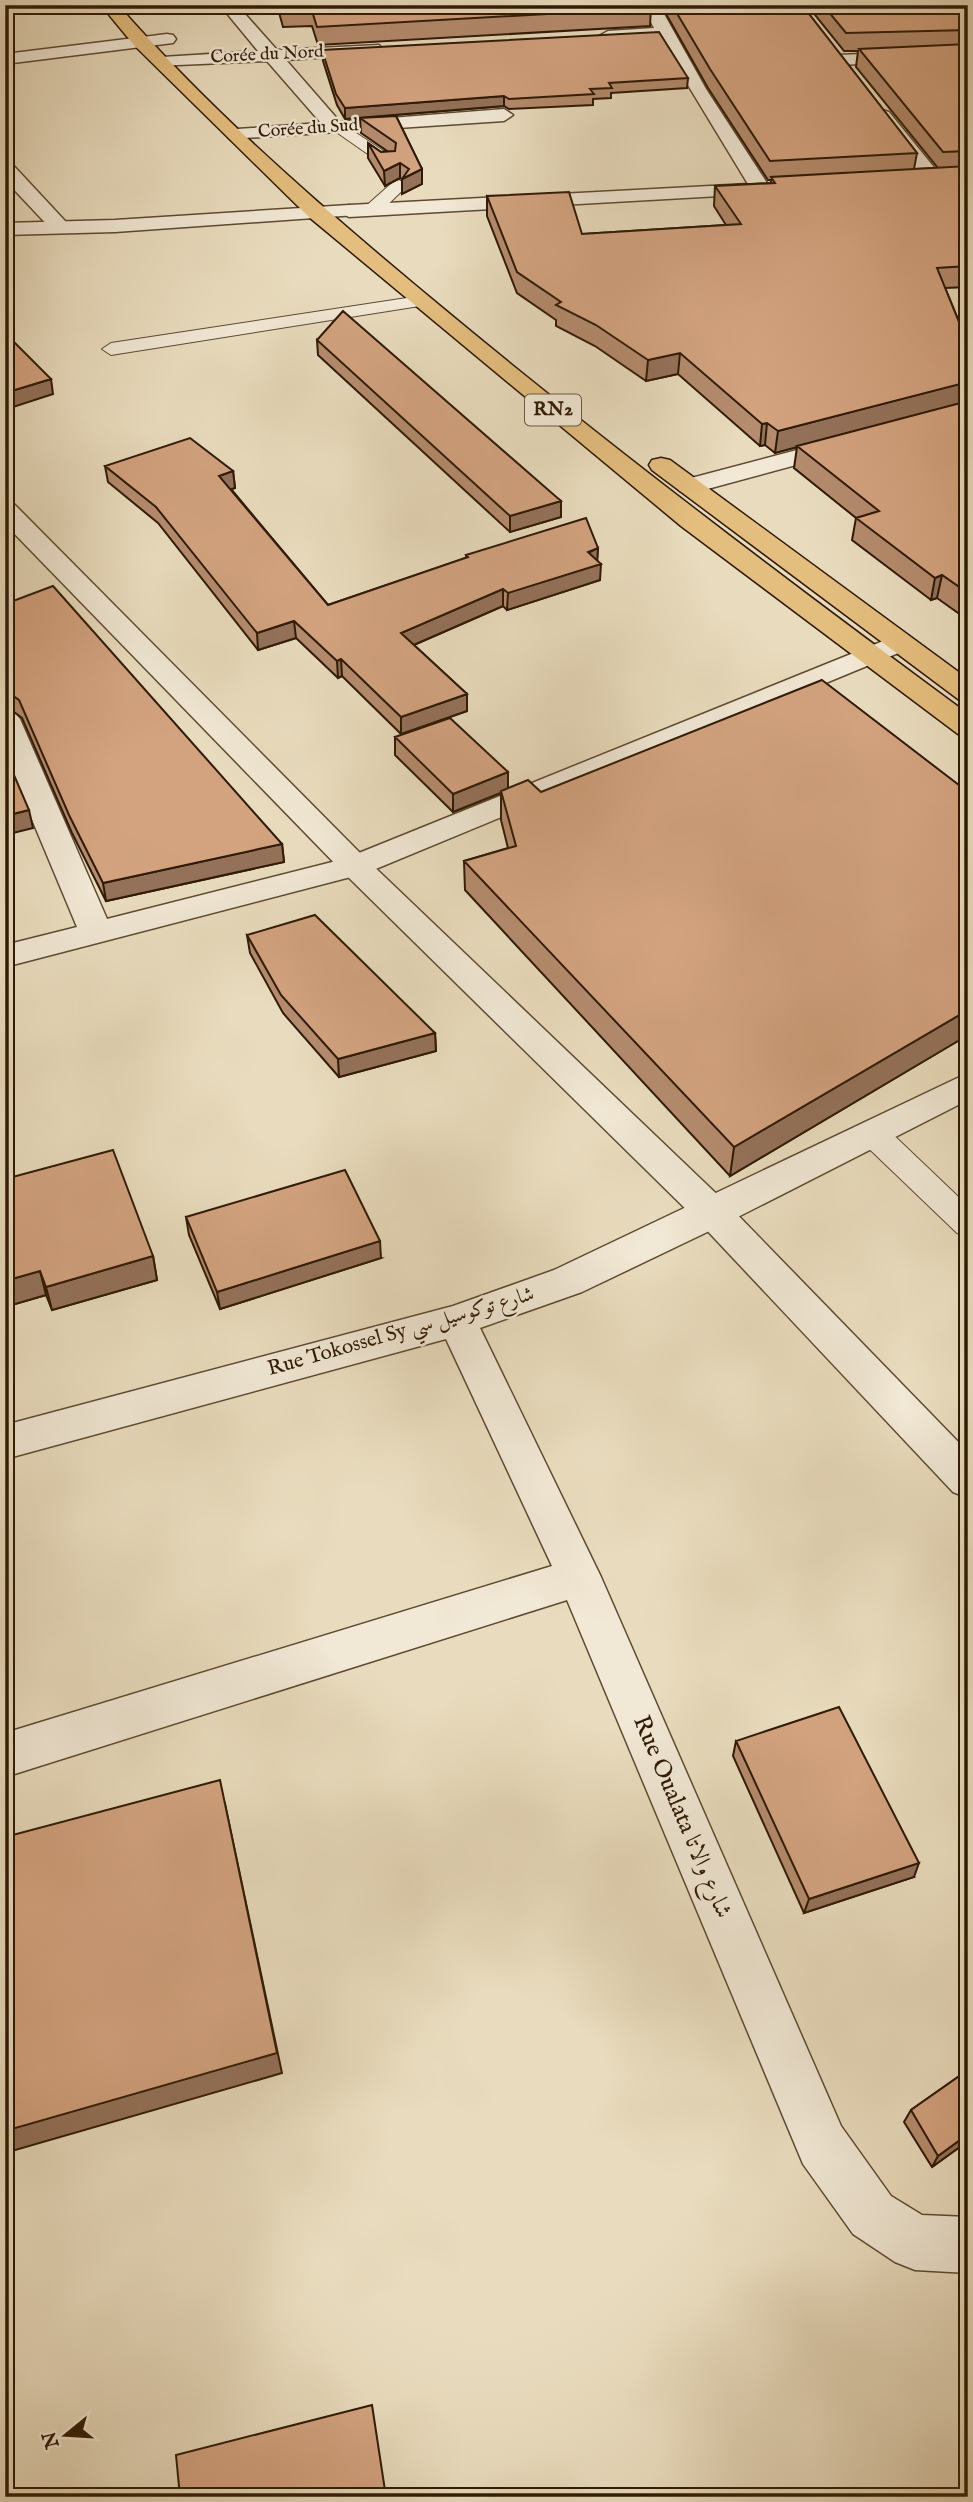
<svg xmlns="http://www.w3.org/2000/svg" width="973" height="2502" font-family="'IM FELL English',Amiri,serif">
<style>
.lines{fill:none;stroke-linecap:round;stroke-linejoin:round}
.service-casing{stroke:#5e4a32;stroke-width:2}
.minor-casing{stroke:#5e4a32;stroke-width:3}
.tertiary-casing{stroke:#5e4a32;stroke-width:3}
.trunk-casing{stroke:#2f1a04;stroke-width:3}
.service{fill:#f1e8d5;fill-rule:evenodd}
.minor{fill:#f1e8d5;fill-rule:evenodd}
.tertiary{fill:#f1e8d5;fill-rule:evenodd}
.trunk{fill:#e4be7f;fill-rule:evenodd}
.wall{fill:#b58c6e;stroke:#2f1a04;stroke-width:2}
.shaded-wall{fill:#94725a;stroke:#2f1a04;stroke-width:2}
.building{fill:#d3a380;stroke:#2f1a04;stroke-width:2}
.labels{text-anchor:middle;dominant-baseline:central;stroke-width:5;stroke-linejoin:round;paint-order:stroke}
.far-street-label{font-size:18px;fill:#2f1a04;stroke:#f1e8d5}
.shield{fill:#f1e8d5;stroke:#695843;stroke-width:2}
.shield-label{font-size:19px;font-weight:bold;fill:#2f1a04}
.street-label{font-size:21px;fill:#2f1a04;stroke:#f1e8d5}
.near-street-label{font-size:24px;fill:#2f1a04;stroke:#f1e8d5}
</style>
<rect width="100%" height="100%" fill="#e9dcbe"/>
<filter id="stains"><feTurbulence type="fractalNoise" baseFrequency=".00286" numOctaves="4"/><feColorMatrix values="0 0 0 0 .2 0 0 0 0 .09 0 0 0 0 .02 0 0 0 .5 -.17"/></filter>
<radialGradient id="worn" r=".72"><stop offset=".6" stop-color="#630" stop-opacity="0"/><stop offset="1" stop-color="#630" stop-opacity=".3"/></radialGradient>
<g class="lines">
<g class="service-casing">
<path id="service" d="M338,121L394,158V164H382L332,129V123Z
M399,180L407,185L405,188L378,214H366L364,210L366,206L393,182Z
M420,296L426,297L429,301L426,305L111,355L102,349L111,343Z
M872,1122L883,1125L968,1206V1237L957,1233L861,1141L857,1133L861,1125Z"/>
</g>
<g class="minor-casing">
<path id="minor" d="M106,5H184L176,10L112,14L103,9Z
M220,5H237L277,50L379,45L382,49L373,54L286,60L340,122L504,109L513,115L504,121L230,139L227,135L230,131L237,129L321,123L267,61L156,66L153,62L162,57L258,51Z
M642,5H659L706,89L767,183L776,189L773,193L349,217L339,211L349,205L748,184L660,39L608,41L599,36L608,31L654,28Z
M167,34L173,35L176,39L173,43L5,64V54Z
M968,50V60L837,65L828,60L837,55Z
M882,110L889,112L941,176L944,180L941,184H927L875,120L873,116L875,112Z
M5,162L12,164L66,222L69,226L66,230H52L5,180Z
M846,437L855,439L858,444L855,449L689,494L680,491L676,486L680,481Z
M898,635L908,637L912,643L908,649L366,873L5,967V945L77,927L5,755V710L15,713L20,719L107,919L344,859Z
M968,1073V1100L726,1223L582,1292L480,1328L601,1577L841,2126L891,2196L922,2215L968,2217V2273L915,2270L895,2262L853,2234L803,2164L567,1600L5,1777V1733L552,1566L446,1339L5,1459V1425L453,1306L554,1270Z"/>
</g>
<g class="tertiary-casing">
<path id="tertiary" d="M349,205L356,207L359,211L356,215L115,232L5,235V223L115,220Z
M5,501L14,504L366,859L726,1203L968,1452V1498L953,1492L700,1223L344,873L5,524Z"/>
</g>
<g class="trunk-casing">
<path id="trunk" d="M101,5H118C214,115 327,212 439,305C611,448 788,581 968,714V737L958,734L681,526L309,217L134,45Z
M661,458L670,460L968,679V702L958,699L652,470L649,465L652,460Z"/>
</g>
<use href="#service" class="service"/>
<use href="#minor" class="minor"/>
<use href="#tertiary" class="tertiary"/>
<use href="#trunk" class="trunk"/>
</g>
<path class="wall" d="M277,5H650L651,8L650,26L318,45L312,26L283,27Z
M661,5H802L917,153L914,169L938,168L856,67L858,51H844L807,5H968V287L945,288L968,344V620L937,598L931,600L852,540L856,518L794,468L797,447L775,453L765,445L760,446L678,374L646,381L595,346L556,326V320L517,293L487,216V196L582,234L726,225L714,206L715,186L771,183V180H768L708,88Z
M322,50L688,78L687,88L611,93V98L593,99V105L509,109L504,106L345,119L337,105L323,61Z
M396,116L422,169V184L402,194V179L400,178L385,186L368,158V143L381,152L387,151L361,133L360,118Z
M317,340L561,501V517L510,532L318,355Z
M105,466L233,471L235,488L231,489L328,605L466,558V555L598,548L597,560L600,580L507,610L503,606L414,645L467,694V711L401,734L342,676L338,678L296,638L258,650L158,523L108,482Z
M5,604L282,844L284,862L106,901L72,833L22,718L10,709L5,699Z
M395,737L508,772V789L541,792H968V1035L730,1176L465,890L464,861L508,848L501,820V793L453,812L395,755Z
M247,935L435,1033L436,1051L339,1077L283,1013L250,953Z
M5,1179L153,1256L157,1280L52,1310L46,1295L5,1307Z
M186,1217L381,1258L220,1309L189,1235Z
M736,1741L914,1877L804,1913L733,1756Z
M968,2070V2141L932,2167L904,2122L911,2110Z"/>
<path class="shaded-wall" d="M504,96V106L345,119V108Z
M400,163V178L385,186L384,171Z
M422,169V184L402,194V179Z
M680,353L678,374L646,381L648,360Z
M51,379L53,394L7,409L5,393Z
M966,382L962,403L775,453L778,431Z
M767,423L765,445L760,446L762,424Z
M233,471L235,488L221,492L219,476Z
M561,501V517L510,532V516Z
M598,548L597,565L601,564L600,580L507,610L508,593Z
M942,575L937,598L931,600L935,578Z
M503,589V606L402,650L401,633Z
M294,621L296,638L258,650L257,633Z
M341,659L342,676L338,678L337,661Z
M467,694V711L401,734V717Z
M508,772V790L453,812V794Z
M29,810L33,828L5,835V816Z
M282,844L284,862L106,901L103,883Z
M5,890H6L11,908L5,909Z
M968,1010V1035L730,1176L734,1147Z
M435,1033L436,1051L339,1077L338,1059Z
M380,1241L381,1258L220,1309L217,1292Z
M153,1256L157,1280L52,1310L46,1287Z
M40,1271L46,1295L5,1307V1281Z
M225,1804L282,2073L5,2153V2131Z
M919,1863L914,1877L804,1913L809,1899Z
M968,2134V2141L932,2167L938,2156Z
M5,2439L12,2473L5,2476Z"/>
<path class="building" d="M281,5H650L651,8L317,27L311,8L282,9Z
M672,5H802L917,153L770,161L710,69Z
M823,5H968V30L846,33Z
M659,32L688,78L609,83L612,88L590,89L594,94L509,99L504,96L345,108L336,94L322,50Z
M968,44V151L943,152L859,49Z
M396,116L422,169L402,179L409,169L400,163L384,171L368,143L381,152L395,151L396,143L360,118Z
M968,166V266L937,268L968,344V382L778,431L767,423L762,424L680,353L648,360L596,325L556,305L561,302L517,272L487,196L569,192L582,234L741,224L715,186L775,183L771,177Z
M343,311L561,501L510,516L317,340Z
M5,333L51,379L5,393Z
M968,401V593L942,575L935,578L856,518L879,511L797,446Z
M190,438L233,471L219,476L328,605L468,557L466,555L586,518L598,548L588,552L601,564L508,593L503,589L401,633L467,694L401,717L341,659L337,661L294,621L257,633L156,507L105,466Z
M53,586L282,844L103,883L69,815L19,700L6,691L5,689V604Z
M822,680L968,792V1010L734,1147L464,861L516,846L501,791L528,780L541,792Z
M450,718L508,772L453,794L395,737Z
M8,761L29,810L5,816V762Z
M315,915L435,1033L338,1059L281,995L247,935Z
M113,1150L153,1256L46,1287L40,1271L5,1281V1179Z
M345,1170L380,1241L217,1292L186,1217Z
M839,1707L919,1863L809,1899L736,1741Z
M220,1780L277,2053L5,2131V1837Z
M968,2070V2134L938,2156L911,2110Z
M372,2405L386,2497H180L176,2455Z"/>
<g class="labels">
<g class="far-street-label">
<text transform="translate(267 55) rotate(-3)">Corée du Nord</text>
<text transform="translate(308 129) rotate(-4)">Corée du Sud</text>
</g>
<rect class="shield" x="525" y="394.5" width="56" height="31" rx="5"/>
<g class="shield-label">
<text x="553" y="410">RN2</text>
</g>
<g class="street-label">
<text transform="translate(401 1332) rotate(-16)">Rue Tokossel Sy شارع توكوسيل سي</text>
</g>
<g class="near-street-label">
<text transform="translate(682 1817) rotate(67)">Rue Oualata شارع والاتا</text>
</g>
</g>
<rect width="973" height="2502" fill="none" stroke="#e9dcbe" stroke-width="28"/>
<rect x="7" y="7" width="959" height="2488" fill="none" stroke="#2f1a04" stroke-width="3.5"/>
<rect x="14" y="14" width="945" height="2474" fill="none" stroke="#2f1a04" stroke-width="2"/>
<g transform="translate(66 2435) rotate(252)" stroke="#f1e8d5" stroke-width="5" paint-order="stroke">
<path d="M0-5L12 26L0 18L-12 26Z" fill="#2f1a04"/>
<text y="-10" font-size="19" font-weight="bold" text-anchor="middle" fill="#2f1a04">N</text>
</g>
<rect width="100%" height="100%" filter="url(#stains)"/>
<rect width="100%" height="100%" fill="url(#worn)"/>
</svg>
